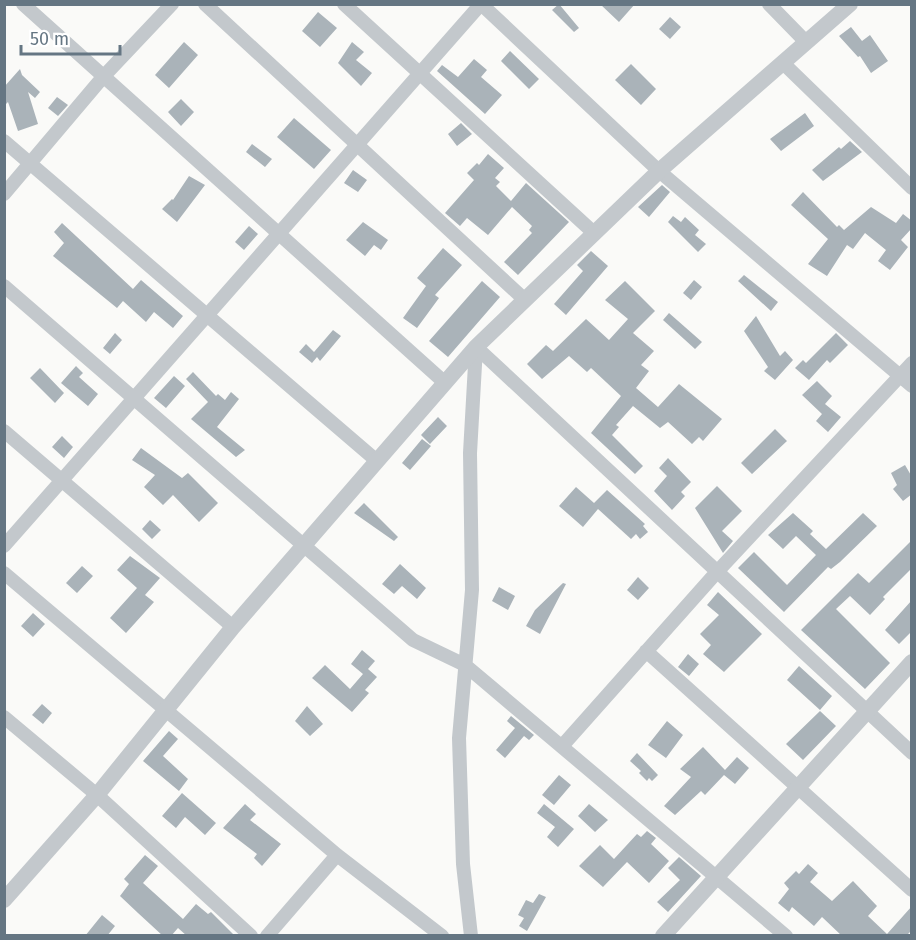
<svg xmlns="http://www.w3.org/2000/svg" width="916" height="940" font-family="'Fira Sans',sans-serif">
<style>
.building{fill:#aab3b9}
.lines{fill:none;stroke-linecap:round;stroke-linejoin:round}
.minor{stroke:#c3c8cc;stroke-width:14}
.tertiary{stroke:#c3c8cc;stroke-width:16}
</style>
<rect width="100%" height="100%" fill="#fafaf8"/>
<path class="building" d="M559,4L579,28L574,32L552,10Z
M600,4H635L619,22Z
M318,12L337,28L320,47L302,31Z
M670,17L681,27L670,39L659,29Z
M851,27L862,41L870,35L888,61L871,73L860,56L858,57L839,36Z
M184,42L198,55L169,88L155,75Z
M352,42L364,52L356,60L372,73L361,86L338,63Z
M510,51L539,79L529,89L501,61Z
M474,59L487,70L481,77L502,95L485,114L437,71L442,65L458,77Z
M631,64L656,89L641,105L615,80Z
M20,69L22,75L40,92L35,98L28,92L38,124L18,131L8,102L4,106V87Z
M57,97L68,105L58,116L48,108Z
M181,99L194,112L181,126L168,112Z
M805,113L814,126L781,151L770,139Z
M294,118L331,150L314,169L277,137Z
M461,123L472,134L457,146L448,134Z
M850,141L862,152L823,181L812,170L839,147L841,149Z
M252,144L272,159L265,167L246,152Z
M488,154L504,168L495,178L500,182L496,186L511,201L526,183L569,222L518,275L504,262L532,233L529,230L532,226L512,207L488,235L467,218L460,226L445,213L474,180L467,173L477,163L479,165Z
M353,170L367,180L358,192L344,183Z
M189,176L205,185L177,222L162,209L172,199L173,200Z
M662,185L670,192L649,217L638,207Z
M803,192L837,227L839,225L844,230L871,207L896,223L903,214L912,221V228L901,240L908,247L890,270L878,261L886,250L865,233L853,249L847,245L827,276L808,264L828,239L791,205Z
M673,216L681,222L685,217L699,230L695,235L706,244L698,252L668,222Z
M363,222L388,240L381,250L374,245L365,256L346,240Z
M62,223L133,289L141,280L183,316L173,328L154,312L146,322L123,301L117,308L53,256L64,243L54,232Z
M249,226L258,234L244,250L235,242Z
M443,248L462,265L435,295L439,298L417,328L403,318L426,286L417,278Z
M591,251L608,266L566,315L554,304L583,271L577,265Z
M744,275L778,302L771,311L738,281Z
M694,280L702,287L691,300L683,293Z
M482,281L500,297L448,357L429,341Z
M625,281L655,311L633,333L654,351L641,365L649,371L636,388L658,407L679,384L722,419L703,441L699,437L692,444L668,422L660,428L633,406L616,425L619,427L612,435L643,466L635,474L591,433L621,396L591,368L587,372L569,356L542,379L527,364L546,345L553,351L586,319L609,340L628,319L605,300Z
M669,313L702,342L695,349L663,320Z
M756,316L780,356L785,351L793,360L775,380L764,371L768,367L744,331Z
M333,330L341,336L320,361L317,357L312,363L299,352L306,344L314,352Z
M115,333L122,340L110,354L103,348Z
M836,333L848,345L830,363L827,360L809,380L795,368L803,360L806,363Z
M76,366L83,373L79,377L98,394L88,406L61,383Z
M40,368L64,393L55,403L30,378Z
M193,372L216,396L218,394L225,400L231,392L239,399L217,427L245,450L236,457L191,419L208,402L186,379Z
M174,376L185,386L166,408L154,398Z
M817,381L832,396L825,404L841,417L828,432L816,421L822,414L802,395Z
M438,417L447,426L430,444L421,435Z
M775,429L787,441L752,474L741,463Z
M62,436L73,447L64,458L52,447Z
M422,439L431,446L410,470L402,463Z
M141,448L182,478L188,473L218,503L199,522L173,495L163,505L144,487L155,475L132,460Z
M668,458L691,482L681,492L685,496L672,510L654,491L667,476L659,468Z
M905,465L912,477V494L903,501L893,489L897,485L891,473Z
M717,486L742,511L722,531L733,541L723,553L695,508Z
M576,487L594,503L607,490L645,524L643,526L648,532L640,539L636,534L631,539L598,509L583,527L559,506Z
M364,503L398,537L394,541L354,513Z
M793,513L813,531L810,534L826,549L863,513L877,526L840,562L831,569L828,567L784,612L738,568L754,552L787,585L816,555L796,536L783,549L768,535Z
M150,520L161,530L152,539L142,529Z
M912,540V568L883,597L885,599L870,615L850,596L836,609L890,663L865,689L801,630L858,573L869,583Z
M130,556L160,578L145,595L154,602L126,633L110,618L137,588L117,570Z
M400,564L426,588L417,599L402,586L394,594L382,584Z
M82,566L93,576L77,593L66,583Z
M638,577L649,588L638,600L627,590Z
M563,583L566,584L540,634L526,626L535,610Z
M499,587L515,596L508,610L492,601Z
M718,592L762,634L724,672L703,654L711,645L700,634L719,615L707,605Z
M912,600V631L899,644L885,630Z
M33,613L45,624L33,637L21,626Z
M362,650L375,661L368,669L377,677L365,690L369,693L352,712L312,678L325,665L350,689L363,674L351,664Z
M688,654L699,664L689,676L678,667Z
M799,666L832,696L820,710L787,680Z
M42,704L52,713L43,724L32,715Z
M307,706L323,724L310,736L295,721Z
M820,711L836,726L803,760L786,744Z
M511,716L534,735L529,740L524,736L505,758L496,750L515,728L507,721Z
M667,721L683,735L666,758L648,745Z
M169,731L178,739L163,756L188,779L179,791L143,761Z
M703,747L725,770L737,757L749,768L735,784L724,775L705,795L701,791L675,815L664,806L691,777L680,769Z
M637,753L658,775L652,781L649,778L647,781L639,773L641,771L630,761Z
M559,775L571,785L554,805L542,795Z
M182,793L216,823L205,835L185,817L176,828L162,816Z
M245,804L256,814L250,820L281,844L262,866L254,858L257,854L223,828Z
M544,804L574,829L558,847L547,837L555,827L537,813Z
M589,804L608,820L595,832L578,816Z
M647,831L656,838L651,844L669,861L649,883L627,862L603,887L579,866L600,845L614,859L637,834L641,837Z
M145,855L158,866L143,883L183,919L196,904L208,914L211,912L235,936H187L178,928L171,936H163L138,913L120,896L129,884L124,879Z
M679,857L701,876L668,912L657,902L680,880L668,868Z
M808,864L818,873L810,882L832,901L853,881L877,906L868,916L887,934L912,906V930L906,936H842L822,917L814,926L792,907L789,912L778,903L789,889L784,883L796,871L799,874Z
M539,894L546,897L527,931L519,926L524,918L518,915L526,900L533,903Z
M102,915L115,926L107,936H85Z"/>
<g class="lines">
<path class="minor" d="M23,4L444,382
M205,4L525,300
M344,4L594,233
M481,4L659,171L912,386
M769,4L806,42
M783,63L912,188
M4,141L377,461
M4,194L103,77L172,4
M4,286L413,640L465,665L786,936
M476,347L912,753
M4,431L233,627
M4,546L481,4
M4,573L337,855L442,936
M646,651L912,890
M4,717L97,795L251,936
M563,745L716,573L912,363
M267,936L337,855
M471,936L463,864L459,738L472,590L470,453L476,347"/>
<path class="tertiary" d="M4,900L97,795L233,627L476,347L659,171L850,4
M663,936L912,662"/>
</g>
<rect width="916" height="940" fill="none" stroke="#657683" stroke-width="12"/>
<path d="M21 45v9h99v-9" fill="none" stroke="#657683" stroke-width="3"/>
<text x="30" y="45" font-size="18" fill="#657683" stroke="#ffffff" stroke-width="4.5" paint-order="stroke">50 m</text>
</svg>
